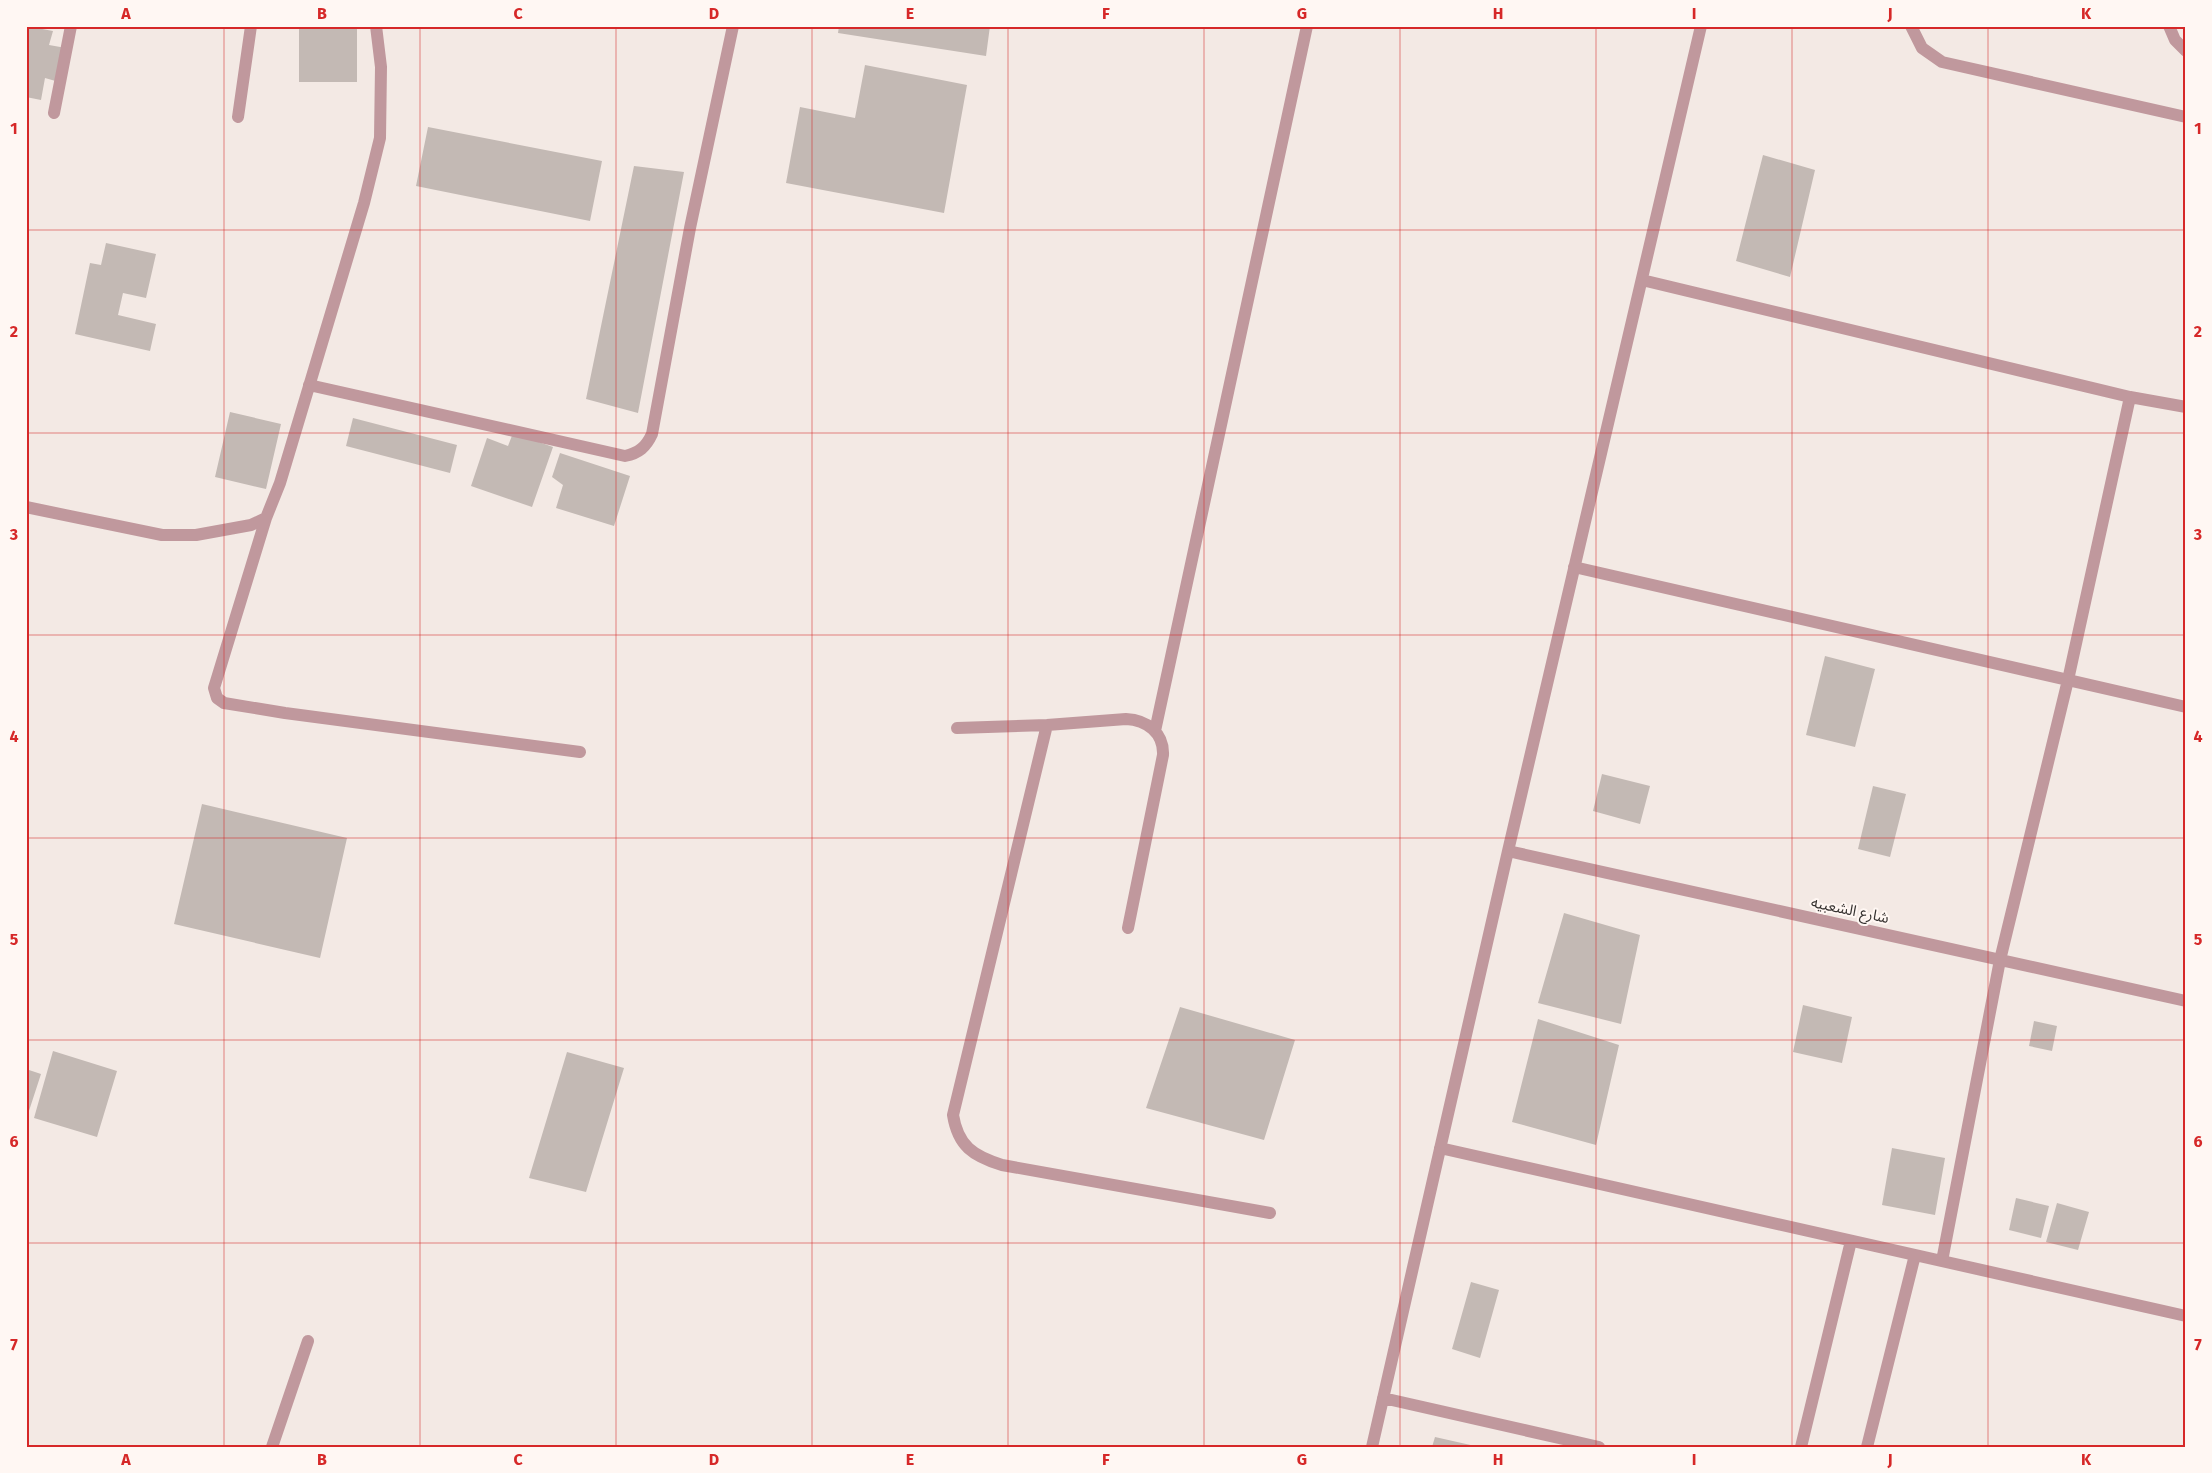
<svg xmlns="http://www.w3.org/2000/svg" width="2212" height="1473" font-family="'Fira Sans','Noto Sans Arabic',sans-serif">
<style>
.building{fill:#c3b9b4}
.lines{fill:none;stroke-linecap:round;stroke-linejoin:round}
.minor{stroke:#c0989d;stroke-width:12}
.grid{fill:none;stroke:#d62828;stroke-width:1;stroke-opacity:0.55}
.labels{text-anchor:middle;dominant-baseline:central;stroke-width:4;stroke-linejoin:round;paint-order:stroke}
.street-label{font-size:15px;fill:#35312f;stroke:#fff7f3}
.neatline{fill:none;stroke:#d62828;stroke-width:2}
.grid-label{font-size:16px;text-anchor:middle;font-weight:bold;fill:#d62828}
</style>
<rect width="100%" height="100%" fill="#f3e9e4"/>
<path class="building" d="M26,26L53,31L49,45L66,48L59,82L45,78L41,100L26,97Z
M839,26H990L986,56L838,33Z
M299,27L357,28V82H299Z
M865,65L967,85L944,213L786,183L800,107L855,118Z
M428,127L602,161L590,221L416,186Z
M1763,155L1815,170L1790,277L1736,261Z
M634,166L684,172L638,413L586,399Z
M106,243L156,254L146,298L123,293L118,315L156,324L150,351L75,334L90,263L101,265Z
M230,412L281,424L266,489L215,477Z
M353,418L457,445L450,473L346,446Z
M513,433L553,447L532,507L471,486L487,438L508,446Z
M560,453L630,476L614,526L556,508L563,485L552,477Z
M1825,656L1875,669L1855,747L1806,735Z
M1602,774L1650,786L1640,824L1593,811Z
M1873,786L1906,794L1890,857L1858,849Z
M202,804L347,838L320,958L174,924Z
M1564,913L1640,935L1621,1024L1538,1003Z
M1803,1005L1852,1017L1842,1063L1793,1052Z
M1180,1007L1295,1040L1264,1140L1146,1108Z
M1538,1019L1619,1045L1596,1145L1512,1122Z
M2034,1021L2057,1026L2052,1051L2029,1046Z
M53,1051L117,1071L97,1137L34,1118Z
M567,1052L624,1068L586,1192L529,1178Z
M26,1069L41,1074L27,1117H26Z
M1892,1148L1945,1158L1935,1215L1882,1205Z
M2016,1198L2049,1206L2041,1238L2009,1230Z
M2057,1203L2089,1212L2078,1250L2046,1242Z
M1471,1282L1499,1290L1480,1358L1452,1349Z
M1435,1437L1475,1446V1447H1432Z"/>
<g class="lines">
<path class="minor" d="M1911,26L1922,48L1942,62L2186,117
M2169,26L2175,40L2186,51
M54,113L71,26
M238,117L251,26
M1642,280L2130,397L2186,407
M309,385L625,456C639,453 646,447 652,434L690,228L733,26
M26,507L162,535H196L251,525L266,518L280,483L364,203L380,138L381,67L376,26
M266,518L214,688L217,698L224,703L285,713L580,752
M1574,567L2186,707
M1047,725L953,1115C958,1146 973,1156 1002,1165L1270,1213
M957,728L1047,725L1126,719C1147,720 1164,733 1163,755L1128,928
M1155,731L1307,26
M1508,851L2186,1001
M1440,1148L2186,1316
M1942,1261L2000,960L2068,680L2130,397
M1383,1398L1599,1447
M272,1447L308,1341
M1372,1447L1508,851L1701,26
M1801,1447L1851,1241
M1867,1447L1915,1255"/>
</g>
<path class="grid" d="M224,26V1447M420,26V1447M616,26V1447M812,26V1447M1008,26V1447M1204,26V1447M1400,26V1447M1596,26V1447M1792,26V1447M1988,26V1447M26,230H2186M26,433H2186M26,635H2186M26,838H2186M26,1040H2186M26,1243H2186"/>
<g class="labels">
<g class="street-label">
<text transform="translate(1850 910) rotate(12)">شارع الشعبيه</text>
</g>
</g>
<rect width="2212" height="1473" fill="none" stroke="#fff7f3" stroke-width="55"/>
<rect x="28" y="28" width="2156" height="1418" class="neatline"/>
<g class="grid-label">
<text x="126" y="19">A</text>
<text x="322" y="19">B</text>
<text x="518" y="19">C</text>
<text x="714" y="19">D</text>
<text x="910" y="19">E</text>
<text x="1106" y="19">F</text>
<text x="1302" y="19">G</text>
<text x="1498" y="19">H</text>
<text x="1694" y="19">I</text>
<text x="1890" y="19">J</text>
<text x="2086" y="19">K</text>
<text x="14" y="134">1</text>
<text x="2198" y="134">1</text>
<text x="14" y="337">2</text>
<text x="2198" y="337">2</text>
<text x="14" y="540">3</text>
<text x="2198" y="540">3</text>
<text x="14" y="742">4</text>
<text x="2198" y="742">4</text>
<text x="14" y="945">5</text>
<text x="2198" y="945">5</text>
<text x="14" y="1147">6</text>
<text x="2198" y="1147">6</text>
<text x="14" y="1350">7</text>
<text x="2198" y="1350">7</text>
<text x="126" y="1465">A</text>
<text x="322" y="1465">B</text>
<text x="518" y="1465">C</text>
<text x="714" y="1465">D</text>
<text x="910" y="1465">E</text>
<text x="1106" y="1465">F</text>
<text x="1302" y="1465">G</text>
<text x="1498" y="1465">H</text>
<text x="1694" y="1465">I</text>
<text x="1890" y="1465">J</text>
<text x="2086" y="1465">K</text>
</g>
</svg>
